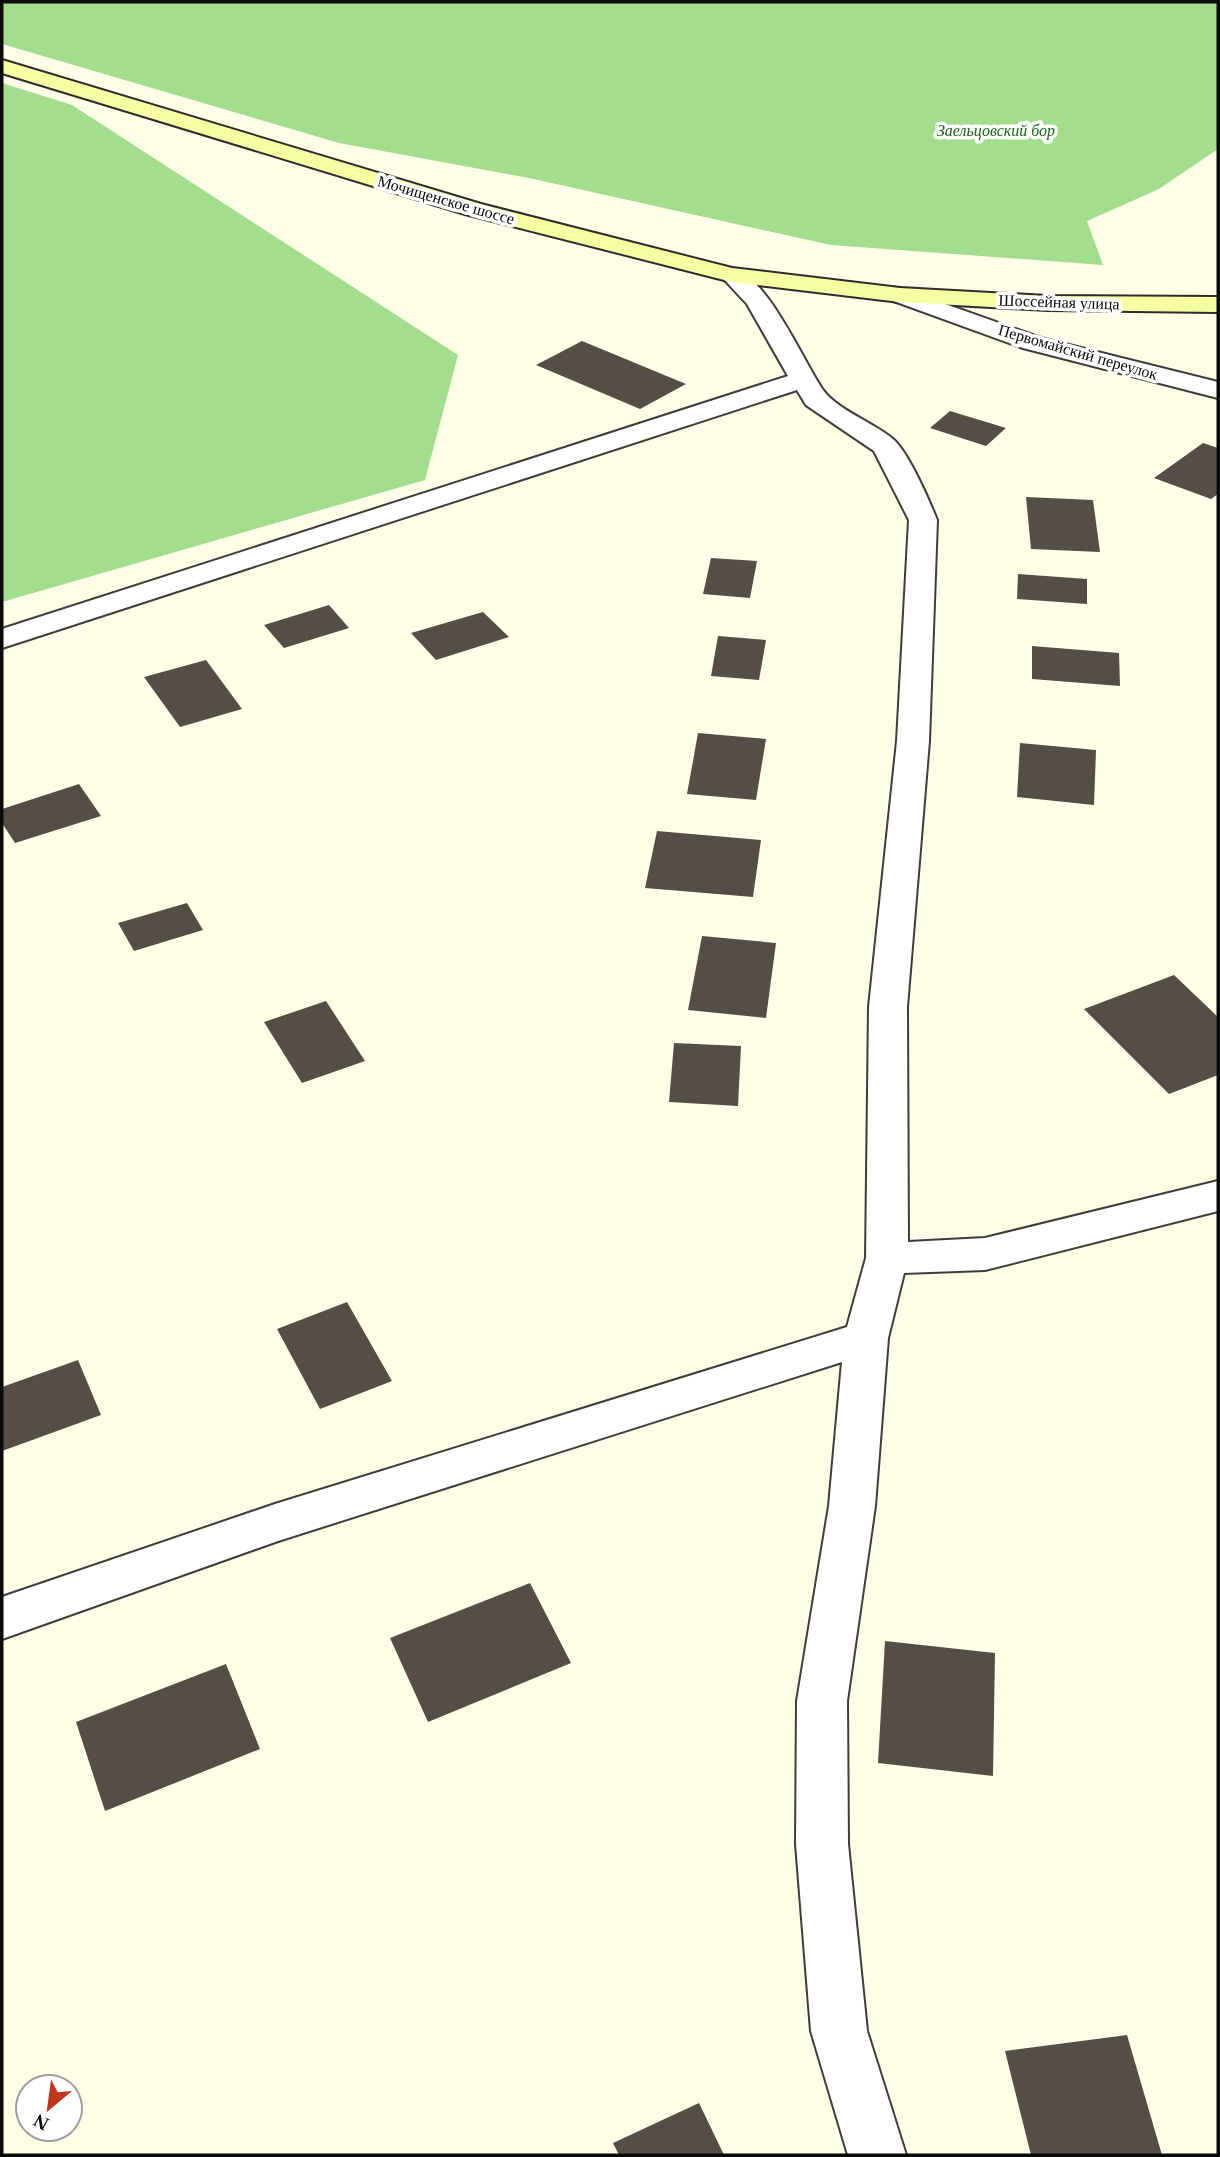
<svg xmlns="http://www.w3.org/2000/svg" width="1220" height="2157" font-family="Georgia,serif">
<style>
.forest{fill:#a2dd8e}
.building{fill:#544e46}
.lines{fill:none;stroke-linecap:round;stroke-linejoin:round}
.street-casing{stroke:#3d3d3d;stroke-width:4}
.secondary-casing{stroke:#2c2c2c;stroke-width:4}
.street{fill:#fff;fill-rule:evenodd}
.secondary{fill:#f7ffa3;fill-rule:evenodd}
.labels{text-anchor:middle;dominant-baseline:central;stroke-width:7;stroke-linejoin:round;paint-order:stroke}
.far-park-label{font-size:16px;font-style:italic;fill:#196518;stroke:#fff}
.far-street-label{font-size:16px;fill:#0a0a0a;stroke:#fff}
</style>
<rect width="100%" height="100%" fill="#ffffe8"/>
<path class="forest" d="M2,2H1218V149L1159,189L1087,221L1103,265L831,245L529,178L339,143L2,44Z
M2,83L72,105L458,355L425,480L2,602Z"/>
<path class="building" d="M582,341L686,384L640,409L536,365Z
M950,411L1006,428L986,446L930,428Z
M1203,443L1218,448V494L1211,499L1154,478Z
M1026,497L1093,500L1100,552L1031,549Z
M711,558L757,561L750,598L703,594Z
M1018,574L1087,579V604L1017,599Z
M329,605L349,628L284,648L264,625Z
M483,612L509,637L436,660L411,633Z
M718,636L766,640L759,680L711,676Z
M1032,646L1119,653L1120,686L1032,679Z
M206,660L242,709L180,727L144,677Z
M698,733L766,739L756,800L687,794Z
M1020,743L1096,750L1094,805L1017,797Z
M79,784L101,816L15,843L2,823V809Z
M657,831L761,840L753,897L645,888Z
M187,903L203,930L134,951L118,923Z
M702,936L776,943L766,1018L688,1010Z
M1174,975L1218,1017V1075L1169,1094L1084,1009Z
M326,1001L365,1061L302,1083L264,1022Z
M674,1043L741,1046L738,1106L669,1102Z
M347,1302L392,1381L320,1409L277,1329Z
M78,1360L101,1415L2,1451V1387Z
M530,1583L571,1663L428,1722L390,1638Z
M885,1641L995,1653L993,1776L878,1763Z
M226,1664L260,1749L105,1811L76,1722Z
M1127,2035L1162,2155H1031L1005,2051Z
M699,2103L724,2155H619L613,2143Z"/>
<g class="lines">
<g class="street-casing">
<path id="street" d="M732,268C767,276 803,361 823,390C837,410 875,423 894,440C909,454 929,500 937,520L929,741L907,1007L908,1242L985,1238L1218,1181V1211L985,1270L904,1273L888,1338L875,1506L847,1701L848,1844L867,2031L906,2155H848L811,2031L796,1844L797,1701L829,1506L842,1362L278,1541L2,1639V1597L275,1504L847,1327L866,1258L869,1007L897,741L909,520L874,451L806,405L797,390L2,648V629L788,376L747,304L720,275L723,270Z
M900,288L1041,338L1218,382V398L1023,348L891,300L888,295L891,290Z"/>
</g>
<g class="secondary-casing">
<path id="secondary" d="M2,60L481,204L732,268L900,288L1047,296L1218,297V312L1047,310L900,302L732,282L465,214L2,73Z"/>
</g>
<use href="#street" class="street"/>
<use href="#secondary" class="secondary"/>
</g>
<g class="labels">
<g class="far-park-label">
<text x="996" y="130">Заельцовский бор</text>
</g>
<g class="far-street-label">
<text transform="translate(446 200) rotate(16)">Мочищенское шоссе</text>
<text transform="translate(1059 302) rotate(2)">Шоссейная улица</text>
<text transform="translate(1078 352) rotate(16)">Первомайский переулок</text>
</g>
</g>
<rect width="1220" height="2157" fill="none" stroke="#0a0a0a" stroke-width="7"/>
<g transform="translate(49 2108) rotate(209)"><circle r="33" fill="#ffffff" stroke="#9d9d9d" stroke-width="2"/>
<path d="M0-5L12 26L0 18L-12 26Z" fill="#c2351b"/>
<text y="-10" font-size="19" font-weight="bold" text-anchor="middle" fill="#0a0a0a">N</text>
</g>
</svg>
